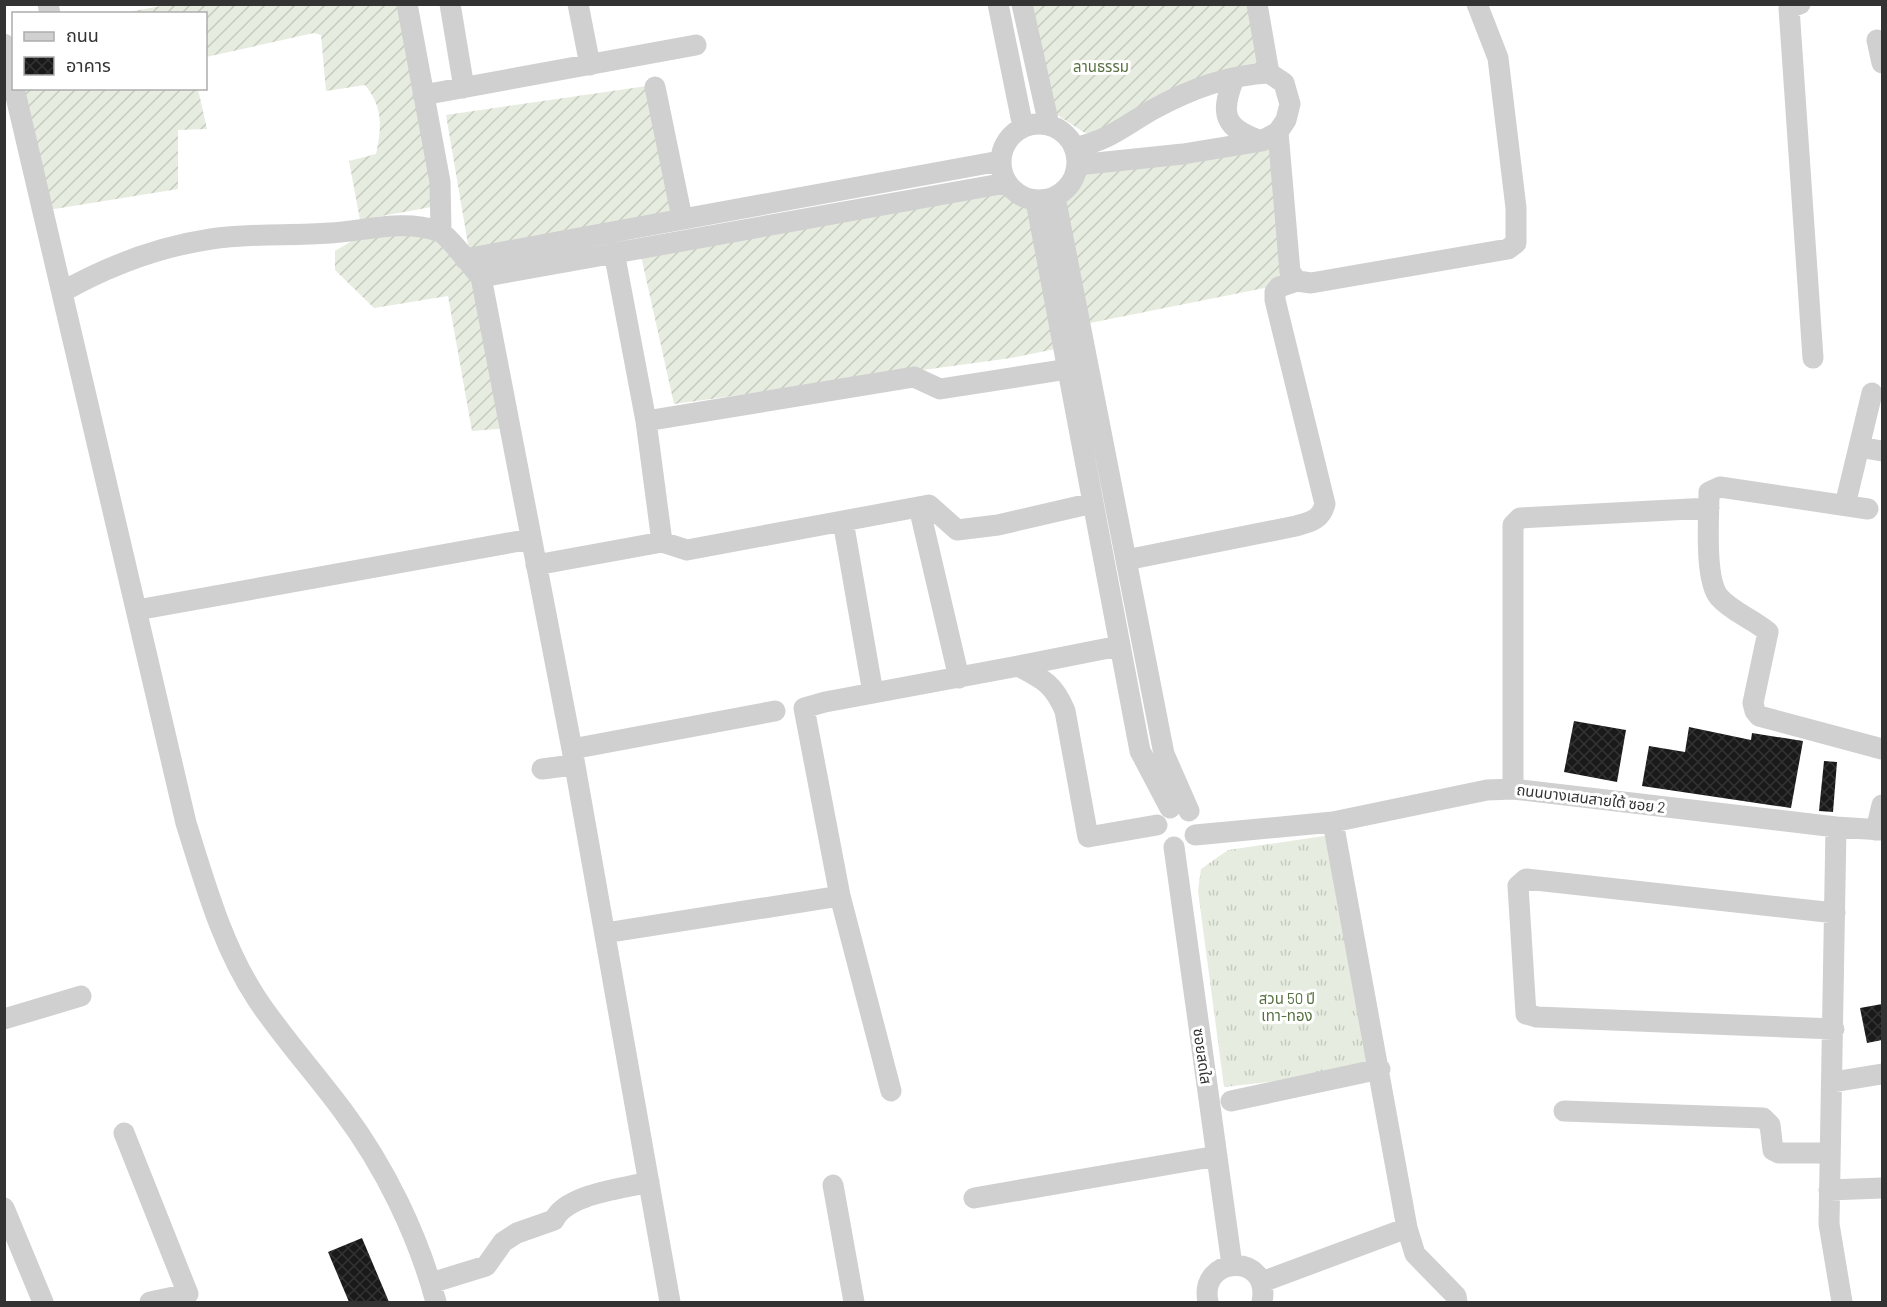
<svg xmlns="http://www.w3.org/2000/svg" width="1887" height="1307" font-family="Barlow,'Noto Sans Thai',sans-serif">
<style>
.grass{fill:url(#grass-tufts)}
.garden{fill:url(#garden-furrows)}
.building{fill:url(#building-cross-hatch)}
.lines{fill:none;stroke-linecap:round;stroke-linejoin:round}
.minor{stroke:#d0d0d0;stroke-width:21}
.labels{text-anchor:middle;dominant-baseline:central;stroke-width:6;stroke-linejoin:round;paint-order:stroke}
.park-label{font-size:15px;fill:#56703f;stroke:#fff}
.street-label{font-size:15px;fill:#333;stroke:#fff}
</style>
<defs>
<pattern id="grass-tufts" width="24" height="20" patternUnits="userSpaceOnUse" patternTransform="scale(1.5)"><rect width="24" height="20" fill="#e6ecdf"/><path d="M3 7l-1-3M5 7V3M7 7l1-3M15 17l-1-3M17 17v-4M19 17l1-3" fill="none" stroke="#c6cbc0"/></pattern>
<pattern id="garden-furrows" width="10" height="10" patternUnits="userSpaceOnUse" patternTransform="scale(1.5)"><rect width="10" height="10" fill="#e6ecdf"/><path d="M-1 1l2-2M0 10L10 0M9 11l2-2" fill="none" stroke="#c6cbc0"/></pattern>
<pattern id="building-cross-hatch" width="8" height="8" patternUnits="userSpaceOnUse" patternTransform="scale(1.5)"><rect width="8" height="8" fill="#1a1a1a"/><path d="M0 0l8 8M0 8l8-8" fill="none" stroke="#333"/></pattern>
</defs>
<rect width="100%" height="100%" fill="#fff"/>
<path class="grass" d="M1331,835L1380,1069L1224,1087L1198,891L1201,869L1228,850Z"/>
<path class="garden" d="M172,4L402,5L437,206L360,220L349,161L376,154C382,127 383,107 365,85L326,91L321,35L314,33L206,57V14H117Z
M1027,5H1255L1264,66L1098,133H1085L1048,109Z
M647,86L675,214L469,250L446,115Z
M22,89H198L207,129L178,130V189L42,211Z
M1278,140L1290,283L1080,325L1057,205L1080,171Z
M1006,183L1037,210L1055,349L1011,358L674,404L641,256Z
M375,227H419L477,273L510,428L472,431L448,296L374,308L335,270V251Z"/>
<path class="building" d="M1574,721L1626,730L1617,782L1564,772Z
M1689,727L1751,740L1752,733L1803,741L1791,808L1642,786L1649,746L1685,752Z
M1824,761L1837,762L1833,812L1819,811Z
M1882,1004V1040L1867,1043L1860,1008Z
M362,1238L389,1302H349L328,1252Z"/>
<g class="lines">
<path class="minor" d="M48,4L50,14
M407,4L440,182L441,231
M450,4L464,88
M578,4L590,65
M998,4L1023,127
M1022,4L1049,125
M1257,4L1269,73
M1800,4L1789,8L1813,358
M1877,40L1882,63
M4,44L14,85
M1234,79C1219,115 1225,129 1262,141
M655,87L682,218
M14,88L186,823C205,883 222,946 257,999C283,1038 315,1073 343,1111C385,1167 418,1235 436,1302
M423,95L696,45
M1001 162a38 38 0 1 1 76 0a38 38 0 1 1-76 0Z
M1278,132L1290,272L1297,281L1311,283L1508,249L1516,243V208L1498,58L1477,4
M1074,148C1111,139 1121,128 1152,110C1188,90 1228,75 1269,73L1284,83L1290,104L1286,120L1278,132L1262,141L1183,154L1077,165
M1055,197L1164,754L1189,811
M1036,201L1140,751L1170,808
M614,252L646,421L662,542
M465,259L1000,161
M481,277L1006,183
M62,292C108,266 158,247 211,239C250,233 291,236 330,233C365,231 403,219 438,231C448,234 472,268 481,277L572,749L670,1302
M646,421L914,377L940,389L1068,369
M1859,447L1882,451
M1845,505L1872,393
M919,507L959,678
M1868,509L1720,487L1709,492C1709,516 1704,579 1719,597C1732,612 1753,619 1768,632L1753,703L1755,711L1759,716L1882,749
M843,521L873,693
M1126,560L1296,526C1310,522 1321,520 1325,504L1275,300V292L1279,287L1297,281
M536,565L662,542L687,550L929,505L957,530L998,525L1093,503
M137,610L531,539
M1018,666L1119,646
M572,749L775,711
M542,769L573,765
M1513,789V525L1520,518L1709,508
M1836,827L1829,1224L1842,1302
M1876,830L1882,805
M1195,835L1333,822L1487,790L1513,789L1836,827L1882,830
M1174,847L1232,1265
M840,896L891,1091
M605,933L840,896L804,708L825,702L1018,666C1043,679 1054,684 1065,711L1088,837L1157,825
M4,1019L81,996
M1834,1029L1537,1017L1526,1014L1518,886L1526,879L1835,913
M1833,1082L1882,1074
M1231,1101L1380,1069
M1564,1111L1763,1118L1770,1125L1773,1150L1779,1153H1829
M124,1133L188,1294L150,1302
M833,1185L854,1302
M1829,1190L1882,1188
M974,1198L1217,1156
M4,1208L43,1302
M1407,1228L1415,1254L1456,1296L1457,1302
M1262,1282L1407,1228L1333,822
M431,1283L486,1266L503,1242L517,1233L554,1220C566,1194 622,1189 649,1182
M1208,1302C1198,1255 1272,1252 1262,1302"/>
</g>
<g class="labels">
<g class="park-label">
<text x="1101" y="66">ลานธรรม</text>
<text x="1287" y="998">สวน 50 ปี<tspan x="1287" dy="17">เทา-ทอง</tspan></text>
</g>
<g class="street-label">
<text transform="translate(1591 798) rotate(7)">ถนนบางเสนสายใต้ ซอย 2</text>
<text transform="translate(1203 1056) rotate(82)">ซอยสดใส</text>
</g>
</g>
<rect width="1887" height="1307" fill="none" stroke="#333333" stroke-width="12"/>
<rect x="12" y="12" width="195" height="78" fill="#ffffff" stroke="#adadad" stroke-width="1.5"/>
<rect x="24" y="32" width="30" height="9" fill="#d0d0d0" stroke="#adadad" stroke-width="1.5"/>
<text x="66" y="42" font-size="18" fill="#333333">ถนน</text>
<rect x="24" y="57" width="30" height="18" fill="url(#building-cross-hatch)" stroke="#adadad" stroke-width="1.5"/>
<text x="66" y="72" font-size="18" fill="#333333">อาคาร</text>
</svg>
